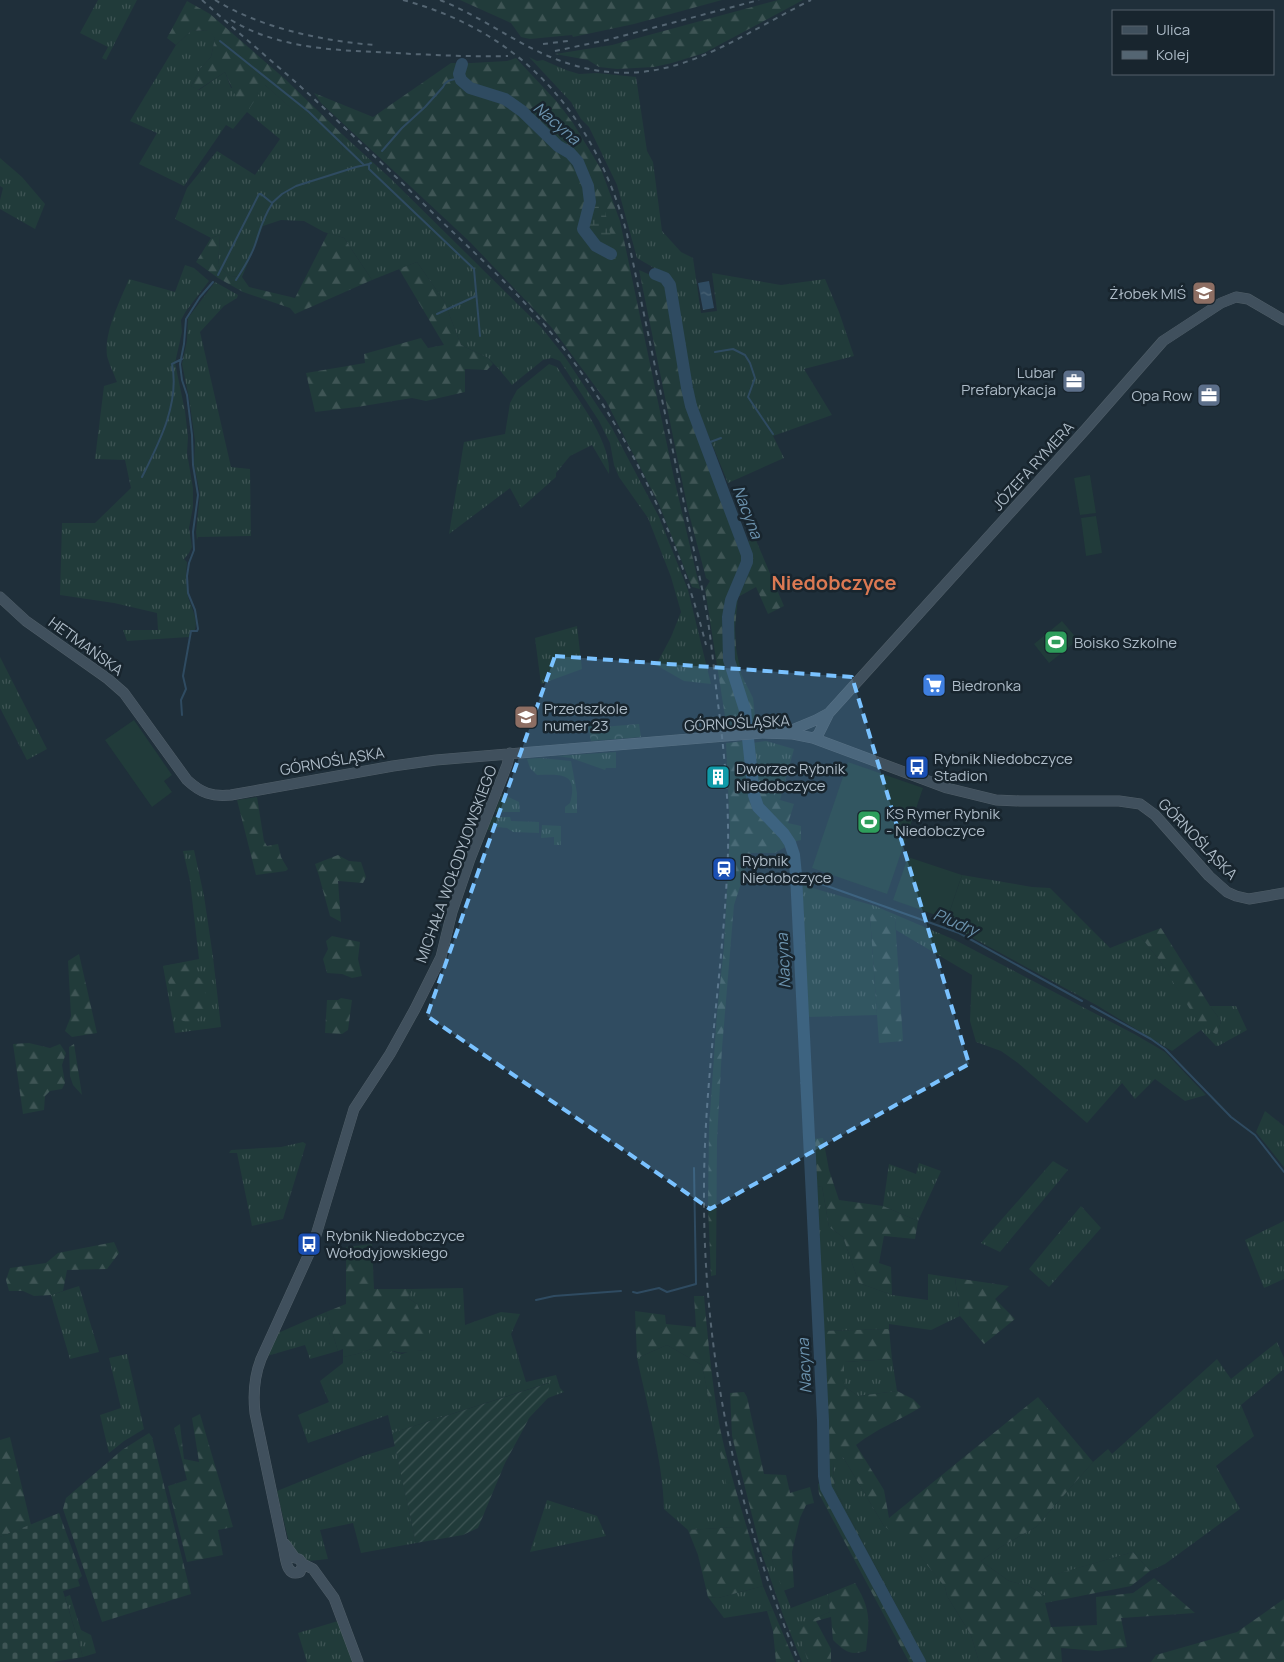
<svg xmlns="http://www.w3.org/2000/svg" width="1284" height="1662" font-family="Manrope,sans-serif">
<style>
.grass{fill:url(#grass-tufts)}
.forest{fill:url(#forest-firs)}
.wetland{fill:url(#wetland-marsh)}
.cemetery{fill:url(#cemetery-stones)}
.park{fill:url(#park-crowns)}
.garden{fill:url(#garden-furrows)}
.pitch{fill:#213b3a}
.water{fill:url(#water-ripples)}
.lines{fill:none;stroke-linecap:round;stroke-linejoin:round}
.stream{stroke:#2f4b61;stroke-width:2}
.river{stroke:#2f4b61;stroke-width:12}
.secondary-casing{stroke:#505e68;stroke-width:11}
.secondary{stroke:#40505d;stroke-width:10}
.rail{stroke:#546572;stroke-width:2;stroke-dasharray:5 5;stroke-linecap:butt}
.marked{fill:#7ac2ff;fill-opacity:0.2;stroke:#7ac2ff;stroke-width:4;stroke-dasharray:10 6;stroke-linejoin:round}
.labels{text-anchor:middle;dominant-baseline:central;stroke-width:5;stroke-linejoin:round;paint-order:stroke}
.poi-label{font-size:15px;fill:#adbbc7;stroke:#18252e;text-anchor:start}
.street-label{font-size:15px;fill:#adbbc7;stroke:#18252e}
.water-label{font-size:16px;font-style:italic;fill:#6b92ad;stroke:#18252e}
.district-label{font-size:20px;font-weight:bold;fill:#db7953;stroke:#18252e}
</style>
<defs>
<pattern id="grass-tufts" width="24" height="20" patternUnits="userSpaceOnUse" patternTransform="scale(1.25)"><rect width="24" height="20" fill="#213b3a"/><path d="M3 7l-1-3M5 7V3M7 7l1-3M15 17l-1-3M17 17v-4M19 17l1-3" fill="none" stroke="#3f5555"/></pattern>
<pattern id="forest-firs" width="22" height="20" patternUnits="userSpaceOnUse" patternTransform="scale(1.25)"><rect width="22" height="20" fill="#213b3a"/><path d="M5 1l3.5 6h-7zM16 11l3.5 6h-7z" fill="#3f5555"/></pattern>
<pattern id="wetland-marsh" width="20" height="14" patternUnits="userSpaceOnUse" patternTransform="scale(1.25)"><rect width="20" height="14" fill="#213b3a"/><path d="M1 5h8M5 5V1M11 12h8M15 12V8" fill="none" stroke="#3f5555"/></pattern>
<pattern id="cemetery-stones" width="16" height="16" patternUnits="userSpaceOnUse" patternTransform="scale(1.25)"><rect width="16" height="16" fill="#213b3a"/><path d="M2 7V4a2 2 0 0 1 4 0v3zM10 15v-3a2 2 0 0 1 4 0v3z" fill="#3f5555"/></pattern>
<pattern id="park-crowns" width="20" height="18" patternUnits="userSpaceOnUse" patternTransform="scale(1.25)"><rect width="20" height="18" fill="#213b3a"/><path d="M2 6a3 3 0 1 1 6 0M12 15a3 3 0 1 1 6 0" fill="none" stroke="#3f5555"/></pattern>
<pattern id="garden-furrows" width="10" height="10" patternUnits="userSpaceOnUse" patternTransform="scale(1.25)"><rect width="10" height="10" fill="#213b3a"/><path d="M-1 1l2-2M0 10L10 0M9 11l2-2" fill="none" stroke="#3f5555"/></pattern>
<pattern id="water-ripples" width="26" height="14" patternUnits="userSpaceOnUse" patternTransform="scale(1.25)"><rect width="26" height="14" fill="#2f4b61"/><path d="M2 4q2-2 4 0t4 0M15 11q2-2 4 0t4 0" fill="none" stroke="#4a6376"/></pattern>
</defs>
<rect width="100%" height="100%" fill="#1f2f3a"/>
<path class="grass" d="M98,0H137L106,60L102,58L108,47L80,33Z
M209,30L215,38L211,57L200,69L191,86L199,90L225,72L231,88L265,85L342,153L343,135L390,178L541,327L565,357L612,428L659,517L688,590L711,684L684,681L656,665L671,637L681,612L671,577L648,518L619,477L614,465L610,443L599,421L560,361L552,358L543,360L512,385L497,367L488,358L461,345L444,301L417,262L372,280L344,238L324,232L304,221L281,220L263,226L242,277L230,276L218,266L220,235L211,238L175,219L187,188L217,151L255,175L280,139L247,112L233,129L226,125L184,186L139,164L157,133L130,121L176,45L191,31Z
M529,57L537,61L543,60L566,70L579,74L597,73L636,77L647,151L653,162L662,231L681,252L693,258L701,313L717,311L712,273L781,285L825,279L839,312L854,356L804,369L832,415L773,436L784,458L728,483L696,405L673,279L637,258L617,185L589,127L581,119L571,102Z
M0,158L22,177L45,204L35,229L0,209V200L3,188L0,186Z
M185,265L194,268L209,281L186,311L181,320L182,332L175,363L185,411L188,437L187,453L193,488V507L189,528L192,547L189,553L184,559L187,562C186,571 186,581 187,590C188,604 199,616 195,630L190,631L189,637L127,641L123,630H158L157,613L114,603L60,595L62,523H95L131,488L125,460L95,459L104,386L117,382C114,374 109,364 107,356C104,332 120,301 129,279L175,292Z
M215,282L238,295L237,298L224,306L200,332L231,467L250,469L251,536L198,537L197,540L196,532L200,494L194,464L195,441L189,398L182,364L187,340L188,318Z
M549,364L557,367C574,394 612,441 609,474L592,445L570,456L556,473V477L521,508L510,488L449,534L464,442L505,434L510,403L517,390Z
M577,626L582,669L541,684L535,638Z
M0,657L47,749L27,760L0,708Z
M766,741L794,749L780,800L769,791L755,784L752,743Z
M616,752V768H606L605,770L571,758L557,756Z
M540,758L571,761L577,793V813H565V807L570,803C579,771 559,775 537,775L530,768L527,759Z
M502,794L519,802L520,812H495Z
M492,817H510L511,821L539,822V833L513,832L507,828L497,827L495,830H487Z
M542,825L561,826V845H554V837L541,838Z
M194,850L204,896L213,957L221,1027L175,1033L163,966L199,959L190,881L183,851Z
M962,875L1032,887L1050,888L1110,948L1140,936L1160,961L1199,1022L1217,1035L1221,1021L1210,1006H1236L1247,1030L1218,1046H1216L1201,1030L1172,1051L1098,1006L949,925L947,919Z
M802,885L875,906L955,940L1136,1035L1165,1052L1206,1095L1185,1101L1155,1079L1135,1099L1122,1083L1087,1123L1018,1063L1001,1051L976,1042L970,1021L972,975L896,930L895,918L870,916L877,1015L808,1017Z
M1265,1111L1284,1126V1167L1256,1132Z
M303,1142L306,1144L283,1219L252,1226L237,1153H229L231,1150L281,1147Z
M1053,1161L1068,1170L1000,1252L981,1243Z
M919,1163L941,1171L918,1221L883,1206L889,1164L916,1174Z
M822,1186L829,1227L843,1237L859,1283L892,1295L928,1300V1274L955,1278L960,1316L931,1330L889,1324V1329L822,1331L816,1187Z
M1081,1206L1101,1228L1049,1287L1029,1269Z
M1284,1221V1279L1264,1288L1245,1240Z
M79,1286L99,1352L70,1359L51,1295Z
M463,1288L465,1325L501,1312L520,1314L511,1334L526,1382L556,1375L560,1388L564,1392L548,1398V1383L392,1433L388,1415L308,1443L298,1415L329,1402L320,1381L343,1363V1357L357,1354L377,1347L402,1354L411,1351L426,1350L421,1316L417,1304L408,1298L412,1289Z
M326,1312L338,1351L310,1359L305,1345L267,1356L278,1333Z
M1277,1342L1284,1358V1369L1241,1405L1254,1436L1216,1466L1240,1509L1165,1564L1150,1571L1133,1552L1047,1577L1045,1596L1029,1586L1009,1581L981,1561L999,1548L1036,1527L1093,1462L1108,1449L1112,1454L1217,1359L1231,1379Z
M667,1345L702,1365L736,1527L688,1530L664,1509C663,1462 647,1405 637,1358Z
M127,1354L144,1429L124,1441L109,1453L100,1415L121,1408L109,1358Z
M892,1359L897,1391L858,1396L844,1386V1362Z
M395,1446L416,1543L361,1553L353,1523L320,1530L328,1559L309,1561L294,1551L289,1543L277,1491L363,1456Z
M843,1457L884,1526L906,1538L945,1587L947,1596L971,1635L979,1662H926L835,1489L833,1463Z
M547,1500L597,1516L606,1536L530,1552Z
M761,1551L771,1557L791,1608L828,1594L830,1612L798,1626L808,1662H802L783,1615Z
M763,1586L773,1610L724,1618L708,1597L718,1598Z
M70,1595L81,1630L91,1635L96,1653L83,1657L65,1597Z
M338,1621L354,1662H307L298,1633Z"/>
<path class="forest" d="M460,0H722L634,24L573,37L572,35L530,39L521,37L511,23Z
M778,0H803L704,53L672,63L654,67L617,69L599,67L588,60L555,54L612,45Z
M187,1L210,14L285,79L343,135L342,154L265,85L247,112L242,111L225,72L198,90L191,86L200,69L211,57L215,38L208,30L191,31L176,45L167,38Z
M516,58L558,103L573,123L601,169L620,221L674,478L700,589L692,587L658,502L606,401L552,328L470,242L321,103L314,93L373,117L451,63H471L507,61Z
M328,233L344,238L372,280L295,314L290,308L243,292L218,278L196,262L211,238L220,235L218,266L230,276L242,277L249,287L295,298Z
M417,262L444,301L461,345L488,358L493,364L487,370L465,369V392L426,401L412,398L357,407L315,412L306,373L365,363L364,354L421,338L428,348L444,345L399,269Z
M639,270L662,280L667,287L684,387L689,410L744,560L725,607V620L727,659L740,700L745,727L727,729L705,589L710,581L706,578L688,510Z
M755,538L784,606L768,614L756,587L738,597L735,628L736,648L741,674L753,698L756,725L749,726L745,698L737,679L732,661L730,628V610L750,563L749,555L745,543Z
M745,741C746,758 746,793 754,807C763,821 778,830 787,846L775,853H751L734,905L722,1048L717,1140L716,1275L711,1276L708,1207L709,1128L717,1013L724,947L730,831L726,743Z
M755,784L769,791L780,800L794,804L788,823L801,826V840L793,842L787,833L759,805Z
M257,797L264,841L267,846L278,844L281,857L288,869L286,871L256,875L237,800Z
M338,855L349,861L361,862L366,877L363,883L338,881L341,922L330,916L319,876L315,864Z
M872,912L895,918L903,1041L879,1043L870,916Z
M1161,928L1210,1006L1221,1021L1217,1035L1198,1022L1160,961L1140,936Z
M332,936L360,942L358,959L362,976L352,978L342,974L327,973L323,959L328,949L326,941Z
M79,954L97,1033L72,1037L65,1031L71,1016L68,961Z
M187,962L196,976L205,981L204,991L210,1000L207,1012L190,1024L181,1020L163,966Z
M341,998L352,1000L348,1030L342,1034L325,1033L327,1000H338Z
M29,1043L50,1048L60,1044L66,1053L62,1065L65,1083L62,1089L50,1091L45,1096L44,1110L23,1114L13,1044Z
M74,1044L82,1095L73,1085L70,1076L69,1047Z
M823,1138L829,1170L839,1200L883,1206L918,1221L915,1239L884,1236L879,1263L891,1267L892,1295L859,1283L843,1237L829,1227L822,1186L816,1187L814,1139Z
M114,1242L119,1253L107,1269L67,1270L63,1291L51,1295L34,1296L23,1291H9L6,1280L10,1268L46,1263L58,1253Z
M372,1244L374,1289H412L408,1298L417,1304L430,1335L426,1350C415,1350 405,1355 394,1351L384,1356L377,1347L357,1354L343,1357V1349L338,1351L326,1312L346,1304V1247Z
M955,1278L1009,1286L995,1299L1015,1319L984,1344L960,1316Z
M694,1296H704C708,1340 712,1384 720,1428C731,1481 750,1533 763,1586L718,1598L708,1597L698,1555L688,1530L735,1527L702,1365L667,1345L637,1358L635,1311L665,1315L666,1324L696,1327Z
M889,1329L892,1359L844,1362V1386L858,1396L897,1391L913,1399L921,1407C900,1420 876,1429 856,1445L884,1490L889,1518L1038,1397L1093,1462L1036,1527L999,1548L981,1561L1009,1581L1029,1586L1045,1596L1046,1577L1133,1552L1150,1571L1131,1586L1045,1603L1051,1627L1097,1625L1096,1597L1133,1593L1154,1578L1195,1613L1121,1618L1127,1647L1098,1651L1061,1648L1062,1662H979L971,1635L947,1596L945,1587L906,1539L903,1540L884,1526L843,1457L833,1464L835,1489L926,1662H922L829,1489L826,1463L822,1331Z
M744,1392L747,1397L764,1474L786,1475L790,1493L810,1487L814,1503L806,1505L800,1518L792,1552L794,1587L783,1591L771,1557L761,1551L732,1436L730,1393Z
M200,1414L233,1527L218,1530L223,1555L187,1562L168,1486L187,1480L174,1428L180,1424L184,1459L199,1462L192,1418Z
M10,1437L31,1525L0,1537V1440Z
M822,1482L824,1489L916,1662H909L819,1494L818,1484Z
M855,1583C872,1611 869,1621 866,1651C849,1656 845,1651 833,1640L831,1617L816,1621L831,1649V1662H808L797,1626L830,1612L828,1594Z
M1284,1599V1662H1151L1156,1655L1237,1632Z
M773,1610L795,1662H776L773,1631L767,1611Z"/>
<path class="wetland" d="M599,199L603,203L613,245V251L610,256L594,247L581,229L588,203Z"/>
<path class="cemetery" d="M149,1433L152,1437L191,1594L102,1622L63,1509L66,1498L122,1450Z
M59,1513L82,1576L78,1580L80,1586L63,1591L83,1657L53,1662H0V1537Z"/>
<path class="park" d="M593,723L602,727L639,724L641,737L591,741L588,725Z"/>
<path class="garden" d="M549,1383L548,1398L529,1418L525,1426L505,1463L478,1528L463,1535L416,1543L392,1433Z"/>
<path class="pitch" d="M1090,475L1096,513L1080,515L1074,478Z
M1096,516L1102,553L1086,556L1081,518Z
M1062,621L1078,640L1049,663L1034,644Z
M134,720L172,775L164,781L172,792L152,807L105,740Z
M848,762L923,788L887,894L812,868Z
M908,857L962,875L947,919L893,900Z"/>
<path class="water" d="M709,281L714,308L703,310L698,283Z"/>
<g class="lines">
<path class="stream" d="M220,41L309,112L364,165
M382,151L402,128L425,107L443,87C446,79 453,80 460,78
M371,163L369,164V169L474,269L480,336
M218,275L259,194H261L272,203L282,194L296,186L356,167L369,164
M236,280C243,269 251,257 255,245C260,230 263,217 272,204
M437,314L476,296
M715,352L733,349L745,355L750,363L755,378L748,397L773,434
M705,444L721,438
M142,477C159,443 180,403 172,364L182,359
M740,708L744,707
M182,715L181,700L186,689L183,676L191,631H197L198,629L195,610L188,593L187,576L189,563L194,550L193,532L198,495L193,465L192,435L187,395L182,380L180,364L184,344L186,319L200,297L213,282
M796,875L803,877
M813,881L959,933L1082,1001
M1091,1006L1151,1039L1165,1049L1231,1117L1255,1135L1284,1172
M801,1083L806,1079
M633,1292L637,1293L659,1288L667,1292L696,1284L694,1168
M536,1300L554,1296L621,1291"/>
<path class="river" d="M462,64L459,74L461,80L470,88L505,99L522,111L558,146L570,153L578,162L588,186L590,202L583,229L596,246L611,254
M655,274L665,278L670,285L687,388L691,406L747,555V562L731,600L728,617L729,660L745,710L754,795L758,807L784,834L790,843L794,855L796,875L823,1420L824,1476L826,1488L920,1662"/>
<g class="secondary-casing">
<path id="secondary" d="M0,597L26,621L108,679L124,693L187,780C201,793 212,797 231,795L393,766L436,760L762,733L793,734L813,738L947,788L996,800L1020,801H1119L1140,804L1155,815L1209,876L1227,892L1236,896L1249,899L1284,893
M787,732L816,720L829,713
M813,738L818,735L829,713L1085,430L1163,341L1221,303L1236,297L1248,299L1284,320
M285,1544L295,1558L299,1559L303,1564L313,1569L334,1598L358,1662
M303,1564L300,1572C287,1577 286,1561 284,1551L255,1413C253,1395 254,1377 261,1359L313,1245L354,1109L390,1054L415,1009L441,957L452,912L470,859L507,765L510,753"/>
</g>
<use href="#secondary" class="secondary"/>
<path class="rail" d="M202,0C238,33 276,64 312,97C354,136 395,176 436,216C479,257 524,298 561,345C629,433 679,537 706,645
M215,0C261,28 322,41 375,45
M403,0C523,32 595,116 627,234L703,593C710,627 713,661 717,696C724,748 729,800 728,853C724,966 704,1077 704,1190C703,1352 736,1513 799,1662
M440,0C478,15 511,40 548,56C656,101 719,46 811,0
M231,20C281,50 338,50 394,53C432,55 470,57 508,56
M543,44L568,41
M555,51L607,40L759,0"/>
</g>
<path class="marked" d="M555,656L852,677L969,1064L710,1209L427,1016Z"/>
<defs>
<g id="school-square" transform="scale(1.25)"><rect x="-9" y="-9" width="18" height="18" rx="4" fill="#8d6e63" stroke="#18252e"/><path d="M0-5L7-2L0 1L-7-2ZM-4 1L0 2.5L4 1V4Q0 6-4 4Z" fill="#fff"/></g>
<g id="office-square" transform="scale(1.25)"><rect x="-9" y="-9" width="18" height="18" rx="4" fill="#5c6f8a" stroke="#18252e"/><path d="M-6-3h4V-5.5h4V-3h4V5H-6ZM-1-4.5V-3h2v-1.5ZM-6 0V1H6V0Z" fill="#fff"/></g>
<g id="stadium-square" transform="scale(1.25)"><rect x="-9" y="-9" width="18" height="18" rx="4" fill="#2e9e5b" stroke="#18252e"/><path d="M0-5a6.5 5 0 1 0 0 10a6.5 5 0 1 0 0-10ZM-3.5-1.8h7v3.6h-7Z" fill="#fff"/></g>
<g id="supermarket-square" transform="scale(1.25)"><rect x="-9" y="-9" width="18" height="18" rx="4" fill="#3f7fe0" stroke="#18252e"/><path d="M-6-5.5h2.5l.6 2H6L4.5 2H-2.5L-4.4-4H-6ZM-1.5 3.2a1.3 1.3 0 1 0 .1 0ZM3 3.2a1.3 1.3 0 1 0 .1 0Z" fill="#fff"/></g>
<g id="bus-square" transform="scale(1.25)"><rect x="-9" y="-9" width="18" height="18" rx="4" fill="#1a4fb4" stroke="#18252e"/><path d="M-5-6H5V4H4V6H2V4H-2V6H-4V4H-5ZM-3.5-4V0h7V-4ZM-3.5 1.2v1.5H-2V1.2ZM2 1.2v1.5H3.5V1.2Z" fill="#fff"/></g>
<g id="building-square" transform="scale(1.25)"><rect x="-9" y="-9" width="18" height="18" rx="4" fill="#0f9aa8" stroke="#18252e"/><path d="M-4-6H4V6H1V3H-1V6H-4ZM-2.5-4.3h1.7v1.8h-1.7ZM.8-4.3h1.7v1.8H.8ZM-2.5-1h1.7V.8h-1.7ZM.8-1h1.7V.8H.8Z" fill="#fff"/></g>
<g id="station-square" transform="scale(1.25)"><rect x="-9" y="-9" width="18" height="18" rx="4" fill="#1a4fb4" stroke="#18252e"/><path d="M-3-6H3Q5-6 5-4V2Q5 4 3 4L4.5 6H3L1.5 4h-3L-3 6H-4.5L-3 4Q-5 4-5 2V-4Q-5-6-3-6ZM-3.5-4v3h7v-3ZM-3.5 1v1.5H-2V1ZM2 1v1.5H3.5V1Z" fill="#fff"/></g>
</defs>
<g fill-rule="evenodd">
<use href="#school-square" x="1204" y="293"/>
<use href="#office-square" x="1074" y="381"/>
<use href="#office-square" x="1209" y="395"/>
<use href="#stadium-square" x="1056" y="642"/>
<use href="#supermarket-square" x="934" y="685"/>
<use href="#school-square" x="526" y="717"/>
<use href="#bus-square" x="917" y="767"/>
<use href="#building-square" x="718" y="777"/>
<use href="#stadium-square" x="869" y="822"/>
<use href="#station-square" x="724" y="869"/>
<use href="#bus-square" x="309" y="1244"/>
</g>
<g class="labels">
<g class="poi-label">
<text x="1186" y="293" text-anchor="end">Żłobek MIŚ</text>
<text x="1056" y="372" text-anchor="end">Lubar<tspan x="1056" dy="17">Prefabrykacja</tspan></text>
<text x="1192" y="395" text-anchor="end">Opa Row</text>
<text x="1074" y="642">Boisko Szkolne</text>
<text x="952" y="685">Biedronka</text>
<text x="544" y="708">Przedszkole<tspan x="544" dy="17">numer 23</tspan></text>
<text x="934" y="758">Rybnik Niedobczyce<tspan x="934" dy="17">Stadion</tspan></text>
<text x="736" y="768">Dworzec Rybnik<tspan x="736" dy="17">Niedobczyce</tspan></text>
<text x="886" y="813">KS Rymer Rybnik<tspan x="886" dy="17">- Niedobczyce</tspan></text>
<text x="742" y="860">Rybnik<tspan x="742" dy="17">Niedobczyce</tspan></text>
<text x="326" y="1235">Rybnik Niedobczyce<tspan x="326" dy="17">Wołodyjowskiego</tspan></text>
</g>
<g class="street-label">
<text transform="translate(1033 466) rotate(-48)">JÓZEFA RYMERA</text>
<text transform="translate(86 646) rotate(36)">HETMAŃSKA</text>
<text transform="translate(737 723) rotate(-3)">GÓRNOŚLĄSKA</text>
<text transform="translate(332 761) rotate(-10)">GÓRNOŚLĄSKA</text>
<text transform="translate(1198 839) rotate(46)">GÓRNOŚLĄSKA</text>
<text transform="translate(456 864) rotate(-70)">MICHAŁA WOŁODYJOWSKIEGO</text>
</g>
<g class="water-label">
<text transform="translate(557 123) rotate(41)">Nacyna</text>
<text transform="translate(748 512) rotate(69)">Nacyna</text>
<text transform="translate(956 922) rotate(23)">Pludry</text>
<text transform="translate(783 961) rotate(-93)">Nacyna</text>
<text transform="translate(804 1366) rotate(-93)">Nacyna</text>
</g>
<g class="district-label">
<text x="834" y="582">Niedobczyce</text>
</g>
</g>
<rect x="1112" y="10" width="162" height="65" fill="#18252e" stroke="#54616b"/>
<rect x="1122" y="26" width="25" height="8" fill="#40505d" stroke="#54616b"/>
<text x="1156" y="35" font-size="15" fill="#adbbc7">Ulica</text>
<rect x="1122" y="51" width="25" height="8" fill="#546572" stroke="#54616b"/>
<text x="1156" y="60" font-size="15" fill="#adbbc7">Kolej</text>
</svg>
